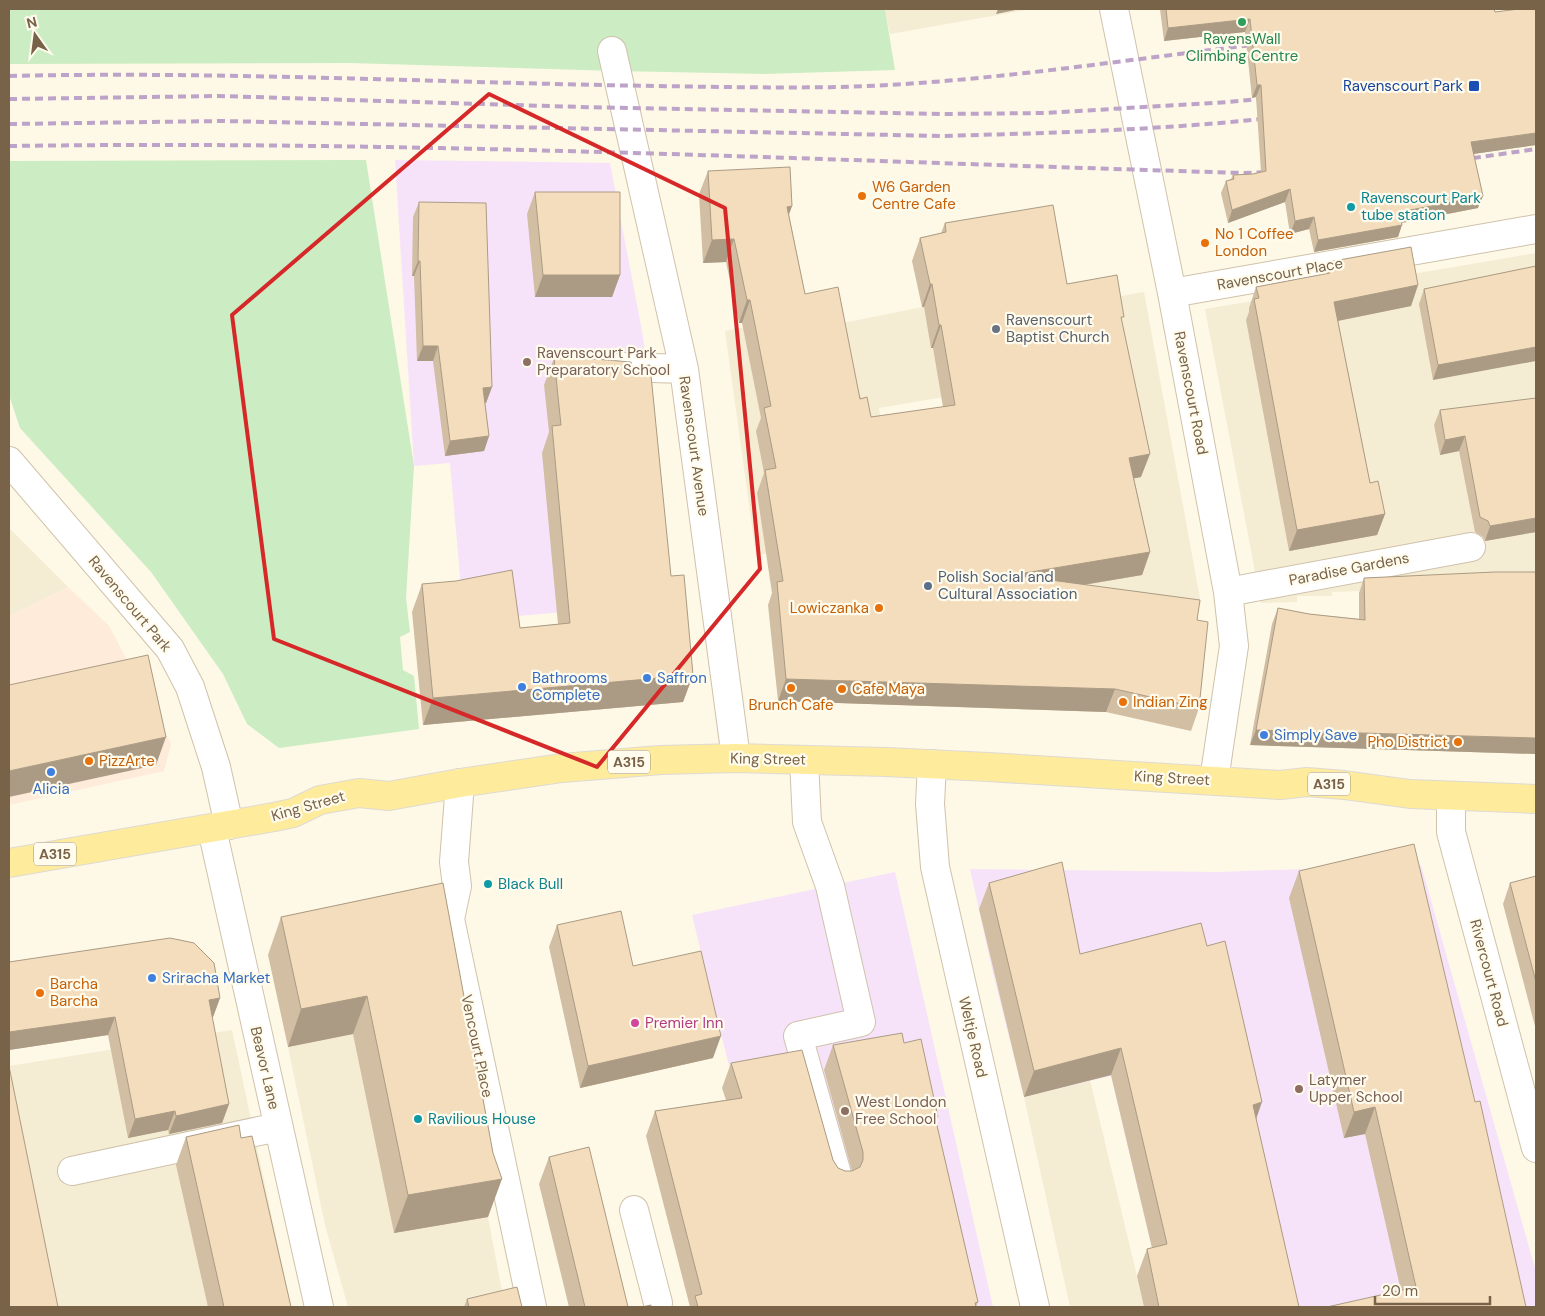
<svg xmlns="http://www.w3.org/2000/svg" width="1545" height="1316" font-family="'DM Sans',sans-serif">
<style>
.residential{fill:#f5ecd4}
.commercial{fill:#feebda}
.education{fill:#f6e3fa}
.green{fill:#ccecc3}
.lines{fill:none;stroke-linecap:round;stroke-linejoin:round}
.minor-casing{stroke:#d0c2ab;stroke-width:30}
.major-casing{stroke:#dfdad3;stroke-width:30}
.minor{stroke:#fff;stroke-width:28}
.major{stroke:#feec9c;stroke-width:28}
.rail{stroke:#bea3c8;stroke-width:4;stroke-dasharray:8 5;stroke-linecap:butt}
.wall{fill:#d2bea2}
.shaded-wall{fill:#ab9b84}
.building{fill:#f4ddbc;stroke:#ab9b84}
.marked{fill:none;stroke:#d62828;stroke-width:4;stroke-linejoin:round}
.leisure-dot{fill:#2e9e5b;stroke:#fffbed;stroke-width:2}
.transit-dot{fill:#1a4fb4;stroke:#fffbed;stroke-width:2}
.food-dot{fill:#e8710a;stroke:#fffbed;stroke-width:2}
.culture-dot{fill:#0f9aa8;stroke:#fffbed;stroke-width:2}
.worship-dot{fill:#6b7280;stroke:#fffbed;stroke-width:2}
.education-dot{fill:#8d6e63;stroke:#fffbed;stroke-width:2}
.service-dot{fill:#5c6f8a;stroke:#fffbed;stroke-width:2}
.shop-dot{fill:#3f7fe0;stroke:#fffbed;stroke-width:2}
.hotel-dot{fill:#d1479c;stroke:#fffbed;stroke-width:2}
.labels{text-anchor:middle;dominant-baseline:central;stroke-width:4.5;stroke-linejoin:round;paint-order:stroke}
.shield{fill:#fffbed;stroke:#a0917a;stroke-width:1}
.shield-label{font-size:14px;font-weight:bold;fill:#786349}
.leisure-label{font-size:15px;fill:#27864d;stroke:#fffbed}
.transit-label{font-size:15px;fill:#164399;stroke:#fffbed;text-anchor:end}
.food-label{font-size:15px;fill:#c56008;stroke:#fffbed;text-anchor:start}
.culture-label{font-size:15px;fill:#0d838f;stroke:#fffbed;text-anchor:start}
.street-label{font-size:15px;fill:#786349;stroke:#fffbed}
.worship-label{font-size:15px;fill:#5b616d;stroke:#fffbed;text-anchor:start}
.education-label{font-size:15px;fill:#785e54;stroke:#fffbed;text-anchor:start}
.service-label{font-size:15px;fill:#4e5e75;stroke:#fffbed;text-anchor:start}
.shop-label{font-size:15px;fill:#366cbe;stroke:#fffbed;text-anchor:start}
.hotel-label{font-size:15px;fill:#b23c85;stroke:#fffbed;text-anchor:start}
</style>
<rect width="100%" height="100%" fill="#fdf9e6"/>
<path class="residential" d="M885,9H1032L890,34Z
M1536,253V584L1332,592V596H1297V602L1261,603L1205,309Z
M1144,292L1201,604L1090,622L1037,311Z
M947,302L962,394L879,408L887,474L845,545L756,555L725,331L830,310L833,325Z
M9,528L68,587L9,616Z
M232,1030L291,1307H9V1066Z
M353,1034L488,1217L505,1307H348L325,1225L288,1047Z
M1090,1080L1137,1276L1144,1307H1070L1024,1097Z"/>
<path class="commercial" d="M68,587L109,626L171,744L164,771L9,805V616Z"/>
<path class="education" d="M395,160L610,163L642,331L651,393L674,602L464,621L450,463L414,466Z
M1421,865L1536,1272V1307H1166L1111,1076L1024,1097L992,969L970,869L1217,872Z
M895,872L993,1307H788L692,915Z"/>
<path class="green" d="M9,9H885L895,70L764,74L617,71L351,63L9,64Z
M366,160L414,466L406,598L410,632L400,637L403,670L414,676L419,729L279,748L247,724L223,674L151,572L20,428L9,395V161Z"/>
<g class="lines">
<g class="minor-casing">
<path id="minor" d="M1114,9L1172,293L1228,592L1234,646L1214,780
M612,51L684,369L736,758
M1172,293L1536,229
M622,367L684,369
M9,461L170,649L190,687L216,767L229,825
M1228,592L1471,547
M804,760L807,822L830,886L861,1022L798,1036L839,1181
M932,764L930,804L935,867L1035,1307
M460,783L454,862L457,886L450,919L532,1307
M1451,796V832L1536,1148
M212,829L319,1307
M72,1171L278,1127
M634,1210L658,1303"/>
</g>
<g class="major-casing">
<path id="major" d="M9,863L274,817L293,813L320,800L359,793L389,796L460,783L562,768L661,760L736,758L886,762L988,767L1280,785L1307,782L1344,785L1410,794L1536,799"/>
</g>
<use href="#minor" class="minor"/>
<use href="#major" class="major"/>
<path class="rail" d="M9,76C225,71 442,83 658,86C719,87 780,88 841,87C982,83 1121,60 1261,44
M9,99L219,96L581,107L943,114L1044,113L1229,102L1270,98
M9,124L221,121L942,136C1051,133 1162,130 1270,118
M9,146C421,140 832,161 1244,173L1273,172
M1460,160L1536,149"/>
</g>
<path class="wall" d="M1160,9H1494L1495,12L1536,9V145L1473,154L1478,208L1402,223L1398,237L1314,252L1309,229L1290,234L1285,202L1228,223L1221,193L1226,181L1231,179L1233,175L1253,174L1261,172L1256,97L1252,98L1245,32L1164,41Z
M708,171L792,206L789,215L805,294L871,417L943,407L933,348H931L924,307H922L912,261L920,238L941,233L945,223L1067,284L1122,322L1141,477L1134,478L1150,552L1142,575L1084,585L1197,620L1199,708L1191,731L1106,712L778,701L768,605L772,593L757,493L764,473L756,431L761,418L742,323H739L726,262L703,263L699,194Z
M535,192L620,275L612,297H535L527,214Z
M419,202L492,387L486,403H485L489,436L484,451L445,456L433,361H417L414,276H412L413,217Z
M1328,262L1418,285L1411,306L1338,321L1370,483L1385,514L1377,535L1289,551L1246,320L1249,312V308L1256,287L1323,274Z
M1536,266L1433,380L1419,304L1424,289Z
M554,358L671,576L693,675L683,702L423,725L412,612L422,584L520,628L558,624L542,453L549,432L544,385Z
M1536,398V532L1485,541L1483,537L1475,532L1459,451L1440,455L1434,425L1440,410Z
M1536,572V754L1250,745L1272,624L1278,608L1309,614L1359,619V593L1364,578Z
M1299,871L1475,1102L1526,1307L1401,1291L1365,1134L1344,1138L1289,898Z
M1536,876V1030L1503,904L1510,883Z
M443,883L493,1153L488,1217L394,1233L353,1034L288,1047L268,955L281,917Z
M989,883L1080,954L1207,946L1256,1119L1299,1307H1144L1137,1276L1147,1249L1152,1248L1111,1075L1024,1097L979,909Z
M557,925L633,966L713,1058L580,1088L549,947Z
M9,962L220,998L213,1017H212L229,1104L222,1123L169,1134L168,1130L128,1138L108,1035L9,1050Z
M904,1043L938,1117L936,1121L978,1302L976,1307H690L646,1136L655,1111L726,1100L722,1088L731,1063L833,1160L838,1168L845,1171H852L824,1070L833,1045Z
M186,1137L241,1138L291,1307H208L176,1165Z
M549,1157L628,1307H569L539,1184Z
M467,1299L522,1307H464Z"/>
<path class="shaded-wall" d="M998,9H1021L996,14Z
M1250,19L1245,32L1164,41L1168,28Z
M1257,85H1261L1256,97L1252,98Z
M1536,133V145L1466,155L1471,142Z
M1290,189L1285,202L1228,223L1232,210Z
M1483,196L1478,208L1395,224L1400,212Z
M792,206L783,229L787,207Z
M1314,217L1309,229L1290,234L1295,221Z
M1402,225L1398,237L1314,252L1318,240Z
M734,239L726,262L703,263L712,240Z
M418,261H420L414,276H412Z
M543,275H620L612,297H535Z
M930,284H932L924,307H922Z
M1418,285L1411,306L1327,323L1334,302Z
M747,300H750L742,323H739Z
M939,325H941L933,348H931Z
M423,346H438L433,361H417Z
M1536,347V361L1433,380L1438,365Z
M492,387L486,403H477L483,388Z
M489,436L484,451L445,456L450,441Z
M1465,436L1459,451L1440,455L1445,440Z
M1150,454L1141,477L1121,481L1129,458Z
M1385,514L1377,535L1289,551L1297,530Z
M1536,518V532L1485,541L1490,526Z
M1150,552L1142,575L1004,598L1013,575Z
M693,675L683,702L423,725L433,698Z
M786,679L1115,689L1106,712L778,701Z
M1256,730L1536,738V754L1250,745Z
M166,737L156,765L9,797V771Z
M367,996L353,1034L288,1047L301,1009Z
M220,998L213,1017L202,1019L209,1000Z
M115,1017L108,1035L9,1050V1032Z
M721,1036L713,1058L580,1088L588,1066Z
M1121,1048L1111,1075L1024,1097L1034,1071Z
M1262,1102L1253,1128V1105Z
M229,1104L222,1123L169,1134L176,1116Z
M1375,1107L1365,1134L1344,1138L1354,1112Z
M175,1111L168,1130L128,1138L135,1119Z
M502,1179L488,1217L394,1233L408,1195Z"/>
<path class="building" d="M1166,9H1494L1495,12L1519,9H1536V133L1471,142L1483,196L1400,212L1402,225L1318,240L1314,217L1295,221L1290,189L1232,210L1226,181L1234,179L1233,175L1253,174L1266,171L1261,85H1257L1250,19L1168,28Z
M790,167L792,206L787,207L805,294L838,287L860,399L867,397L871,417L955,405L941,325H939L932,284H930L920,238L946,232L945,223L1053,205L1067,284L1117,275L1124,317H1121L1150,454L1129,458L1150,552L1013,575L1200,600L1197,620L1208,622L1199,708L1115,689L786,679L777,582L783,581L765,470L776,468L764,408L771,406L750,300H747L734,239L712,240L708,171Z
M535,192H620V275H543Z
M419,202L486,203L492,387L483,388L489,436L450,441L438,346H423L420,261H418Z
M1411,247L1418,285L1334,302L1370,483L1378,481L1385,514L1297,530L1254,299L1259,298L1256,287L1330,273L1328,262Z
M1536,266V347L1438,365L1424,289Z
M554,358H583L631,362L632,367L650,365L671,576L684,575L693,675L433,698L422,584L456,581L512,570L520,628L570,623L552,426L561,425Z
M1536,398V518L1490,526L1488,521L1480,517L1465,436L1445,440L1440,410Z
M1495,572H1536V738L1256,730L1278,608L1309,614L1365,620L1364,578Z
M148,655L166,737L9,771V685Z
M1414,844L1475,1102L1480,1101L1526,1307H1327L1416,1287L1375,1107L1354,1112L1299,871Z
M1062,862L1080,954L1201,923L1207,946L1225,941L1262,1102L1253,1105L1299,1307H1159L1147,1249L1167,1244L1121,1048L1034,1071L989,883Z
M1536,876V982L1510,883Z
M443,883L493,1153L502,1179L408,1195L367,996L301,1009L281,917Z
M621,911L633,966L701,951L721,1036L588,1066L557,925Z
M170,938L194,943L214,963L220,998L209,1000L229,1104L176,1116L175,1111L135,1119L115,1017L9,1032V962Z
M902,1033L904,1043L921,1039L938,1117H935L978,1302L975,1303L976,1307H698L695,1296L702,1294L655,1111L742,1098L731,1063L802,1050L833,1160L838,1168L845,1171H852L860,1167L863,1160V1152L833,1045Z
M9,1066L58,1307H9Z
M239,1125L241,1138L252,1136L291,1307H224L186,1137Z
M589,1147L628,1307H585L549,1157Z
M517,1287L522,1307H469L467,1299Z
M651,1305V1307H642Z"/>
<path class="marked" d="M489,94L725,208L760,569L597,767L274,639L232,315Z"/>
<circle class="leisure-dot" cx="1242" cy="22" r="5"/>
<rect class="transit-dot" x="1468" y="80" width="12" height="12" rx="2.5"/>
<g class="food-dot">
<circle cx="862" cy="196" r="5"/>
<circle cx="1205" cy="243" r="5"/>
<circle cx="879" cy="608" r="5"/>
<circle cx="791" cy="688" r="5"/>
<circle cx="842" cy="689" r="5"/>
<circle cx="1123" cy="702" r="5"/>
<circle cx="1458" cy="742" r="5"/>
<circle cx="89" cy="761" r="5"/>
<circle cx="40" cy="993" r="5"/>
</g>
<g class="culture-dot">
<circle cx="1351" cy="207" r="5"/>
<circle cx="488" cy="884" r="5"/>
<circle cx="418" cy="1119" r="5"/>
</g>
<circle class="worship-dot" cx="996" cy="329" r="5"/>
<g class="education-dot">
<circle cx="527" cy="362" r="5"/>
<circle cx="1299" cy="1089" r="5"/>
<circle cx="845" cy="1111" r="5"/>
</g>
<circle class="service-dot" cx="928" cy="586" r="5"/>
<g class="shop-dot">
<circle cx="647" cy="678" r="5"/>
<circle cx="522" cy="687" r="5"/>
<circle cx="1264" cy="735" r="5"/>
<circle cx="51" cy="772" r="5"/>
<circle cx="152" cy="978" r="5"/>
</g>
<circle class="hotel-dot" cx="635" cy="1023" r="5"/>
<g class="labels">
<g class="shield">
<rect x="608" y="750.5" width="42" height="23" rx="4"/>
<rect x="1308" y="772.5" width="42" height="23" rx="4"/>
<rect x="34" y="842.5" width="42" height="23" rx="4"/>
</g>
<g class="shield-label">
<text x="629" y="762">A315</text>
<text x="1329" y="784">A315</text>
<text x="55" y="854">A315</text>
</g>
<g class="leisure-label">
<text x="1242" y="39">RavensWall<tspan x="1242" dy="17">Climbing Centre</tspan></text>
</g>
<g class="transit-label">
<text x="1463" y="86">Ravenscourt Park</text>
</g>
<g class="food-label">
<text x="872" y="187">W6 Garden<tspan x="872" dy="17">Centre Cafe</tspan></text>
<text x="1215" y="234">No 1 Coffee<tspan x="1215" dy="17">London</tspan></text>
<text x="869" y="608" text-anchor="end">Lowiczanka</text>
<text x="852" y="689">Cafe Maya</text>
<text x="1133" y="702">Indian Zing</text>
<text x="791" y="705" text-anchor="middle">Brunch Cafe</text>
<text x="1448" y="742" text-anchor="end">Pho District</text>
<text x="99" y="761">PizzArte</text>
<text x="50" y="984">Barcha<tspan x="50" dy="17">Barcha</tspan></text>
</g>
<g class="culture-label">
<text x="1361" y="198">Ravenscourt Park<tspan x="1361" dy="17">tube station</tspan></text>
<text x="498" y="884">Black Bull</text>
<text x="428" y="1119">Ravilious House</text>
</g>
<g class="street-label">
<text transform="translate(1280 274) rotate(-10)">Ravenscourt Place</text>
<text transform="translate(1191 393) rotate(79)">Ravenscourt Road</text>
<text transform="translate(694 446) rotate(82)">Ravenscourt Avenue</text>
<text transform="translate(1349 569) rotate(-11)">Paradise Gardens</text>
<text transform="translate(130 604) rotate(50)">Ravenscourt Park</text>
<text transform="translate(768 759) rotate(1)">King Street</text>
<text transform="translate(1172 778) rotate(3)">King Street</text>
<text transform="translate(308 806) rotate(-16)">King Street</text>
<text transform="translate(1489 973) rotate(75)">Rivercourt Road</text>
<text transform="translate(973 1037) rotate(77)">Weltje Road</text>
<text transform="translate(477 1046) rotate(78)">Vencourt Place</text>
<text transform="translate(265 1068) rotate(77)">Beavor Lane</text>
</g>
<g class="worship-label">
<text x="1006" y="320">Ravenscourt<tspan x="1006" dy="17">Baptist Church</tspan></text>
</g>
<g class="education-label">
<text x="537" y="353">Ravenscourt Park<tspan x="537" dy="17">Preparatory School</tspan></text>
<text x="1309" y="1080">Latymer<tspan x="1309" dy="17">Upper School</tspan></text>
<text x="855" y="1102">West London<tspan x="855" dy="17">Free School</tspan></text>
</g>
<g class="service-label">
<text x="938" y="577">Polish Social and<tspan x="938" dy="17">Cultural Association</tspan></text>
</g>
<g class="shop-label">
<text x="532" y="678">Bathrooms<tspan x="532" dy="17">Complete</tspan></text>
<text x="657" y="678">Saffron</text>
<text x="1274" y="735">Simply Save</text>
<text x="51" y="789" text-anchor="middle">Alicia</text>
<text x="162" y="978">Sriracha Market</text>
</g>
<g class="hotel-label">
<text x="645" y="1023">Premier Inn</text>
</g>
</g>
<rect width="1545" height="1316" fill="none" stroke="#786349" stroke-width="20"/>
<g transform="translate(35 35) rotate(346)" stroke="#fffbed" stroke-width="4" paint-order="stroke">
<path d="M0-4L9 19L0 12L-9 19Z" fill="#786349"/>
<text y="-8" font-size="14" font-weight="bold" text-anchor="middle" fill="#786349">N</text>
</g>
<path d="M1375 1296v8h115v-8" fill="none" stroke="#786349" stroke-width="2.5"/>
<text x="1382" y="1296" font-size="15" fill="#786349" stroke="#fffbed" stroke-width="4" paint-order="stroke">20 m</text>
</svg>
